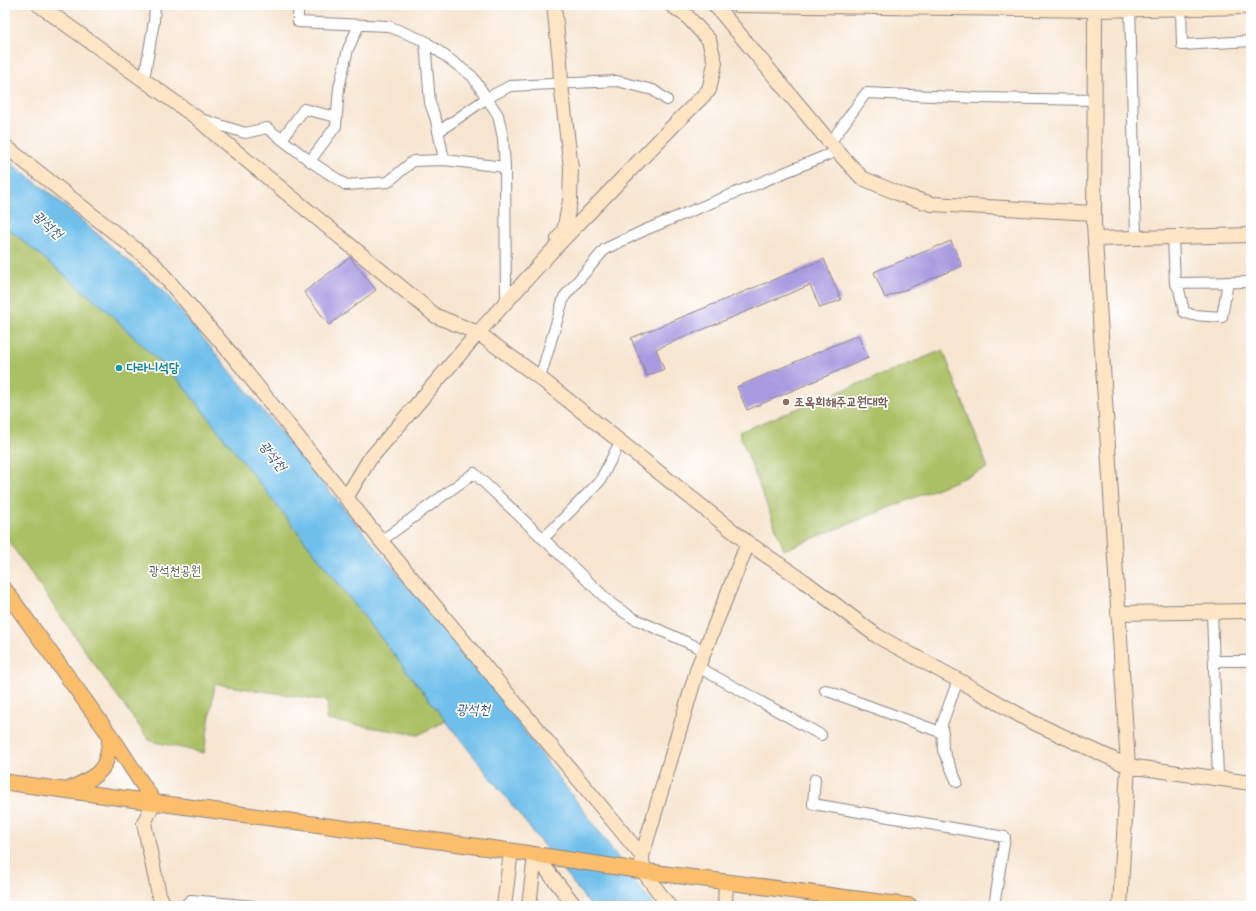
<svg xmlns="http://www.w3.org/2000/svg" width="1256" height="911" font-family="'Balsamiq Sans','Poor Story',sans-serif">
<style>
.green{fill:#abc065;stroke:#667150}
.water{fill:#70bfeb;stroke:#497093}
.building{fill:#a89ae0}
.lines{fill:none;stroke-linecap:round;stroke-linejoin:round}
.street-casing{stroke:#8c8486;stroke-width:12}
.secondary-casing{stroke:#8c8486;stroke-width:16}
.primary-casing{stroke:#8c8486;stroke-width:17}
.street{stroke:#fff;stroke-width:10}
.secondary{stroke:#fde5c5;stroke-width:14}
.primary{stroke:#fabe6d;stroke-width:15}
.culture-dot{fill:#0f9aa8;stroke:#fff;stroke-width:1.5}
.education-dot{fill:#8d6e63;stroke:#fff;stroke-width:1.5}
.labels{text-anchor:middle;dominant-baseline:central;stroke-width:3.5;stroke-linejoin:round;paint-order:stroke}
.culture-label{font-size:13px;font-weight:bold;fill:#0d838f;stroke:#fff;text-anchor:start}
.education-label{font-size:13px;font-weight:bold;fill:#785e54;stroke:#fff;text-anchor:start}
.park-label{font-size:13px;fill:#52594a;stroke:#fff}
.water-label{font-size:14px;font-style:italic;fill:#3d5979;stroke:#fff}
</style>
<rect width="100%" height="100%" fill="#fff"/>
<filter id="ink" filterUnits="userSpaceOnUse"><feTurbulence type="fractalNoise" baseFrequency=".025" numOctaves="2"/><feDisplacementMap in="SourceGraphic" scale="8" xChannelSelector="R" yChannelSelector="G"/><feConvolveMatrix kernelMatrix="1 2 1 2 8 2 1 2 1" color-interpolation-filters="sRGB"/></filter>
<filter id="wash" filterUnits="userSpaceOnUse"><feTurbulence type="fractalNoise" baseFrequency=".012" numOctaves="4" result="noise"/><feDisplacementMap in="SourceGraphic" scale="16" xChannelSelector="R" yChannelSelector="G"/><feGaussianBlur stdDeviation="0.9" result="paint"/><feColorMatrix in="noise" values="0 0 0 0 0 0 0 0 0 0 0 0 0 0 0 0 0 1.4 0 .05"/><feComposite in="paint" operator="in"/></filter>
<g filter="url(#wash)">
<rect width="100%" height="100%" fill="#f7e5d0"/>
<path class="green" d="M5,226L103,307L181,383L446,721L418,735L326,720L328,701L215,684L204,753L150,741L97,668L5,536Z
M943,350L988,468L784,550L739,432Z"/>
<path class="water" d="M5,159L47,191L164,291L494,690L654,906H591L181,383L103,307L5,226Z"/>
<g id="blocks">
<path class="building" d="M951,241L962,266L885,298L874,272Z
M350,257L376,290L329,325L304,292Z
M824,259L841,300L820,308L810,285L656,349L664,369L647,376L631,338Z
M858,335L868,358L747,410L737,387Z"/>
</g>
</g>
<g filter="url(#ink)">
<use href="#blocks" fill-opacity="0" stroke="#8c8486" stroke-width="1"/>
<g class="lines">
<g class="street-casing">
<path id="street" d="M298,5V22L388,26L425,41L472,76L498,115L503,138L505,167L506,302
M1130,5L1136,238
M1181,8L1182,45L1251,41
M425,41L430,103L436,120L444,160
M144,80L154,21L155,5
M201,119L245,133L267,128L310,161L346,185L388,182L413,161L444,160L505,167
M438,132L487,98L510,86L617,81L653,90L667,100
M282,139L304,109L336,117
M830,143L866,93L977,98L1094,100
M310,161L336,126L339,88L348,49L359,25
M1173,237L1175,283L1251,282
M1175,283L1179,289L1184,312L1193,315L1222,317L1228,282
M540,378L564,297L605,249L645,230L837,151
M543,539L600,481L620,442
M381,541L474,473L613,605L633,618L704,650
M1212,612L1218,778
M1214,661H1251
M698,667L821,735
M825,690L943,733
M815,779L813,804L1005,837L994,906
M957,782L943,750L942,724L958,680
M184,906L191,900L254,906"/>
</g>
<g class="secondary-casing">
<path id="secondary" d="M39,5L197,118L216,135L436,316L478,333L540,378L748,543L804,581L877,636L958,680L1030,721L1128,766L1251,783
M554,5L560,61L561,84L571,168L570,201L564,230L558,239
M715,5L837,151L862,178L902,195L932,204L1094,213
M737,5L1095,10L1251,7
M1095,10L1094,224L1128,766L1120,906
M5,146L153,263L233,356L381,541L642,856L643,871L669,906
M1095,239L1251,235
M346,498L369,460L478,333L550,253L673,126L709,90L715,63L709,40L686,15L671,5
M1118,613L1251,611
M154,802L144,823L159,895L165,906
M535,855L575,906
M642,856L698,667L748,543
M504,906L511,851
M529,906L535,855
M725,906L726,882"/>
</g>
<g class="primary-casing">
<path id="primary" d="M5,590L119,748L154,802
M5,782L511,851L643,871L910,906
M68,790C80,784 98,777 104,765C109,756 109,746 110,736"/>
</g>
<use href="#street" class="street"/>
<use href="#secondary" class="secondary"/>
<use href="#primary" class="primary"/>
</g>
</g>
<circle class="culture-dot" cx="119" cy="368" r="4"/>
<circle class="education-dot" cx="786" cy="402" r="4"/>
<g class="labels">
<g class="culture-label">
<text x="127" y="368">다라니석당</text>
</g>
<g class="education-label">
<text x="794" y="402">조옥희해주교원대학</text>
</g>
<g class="park-label">
<text x="175" y="571">광석천공원</text>
</g>
<g class="water-label">
<text transform="translate(48 225) rotate(42)">광석천</text>
<text transform="translate(273 456) rotate(52)">광석천</text>
<text x="473" y="709">광석천</text>
</g>
</g>
<rect width="1256" height="911" fill="none" stroke="#fff" stroke-width="20"/>
</svg>
